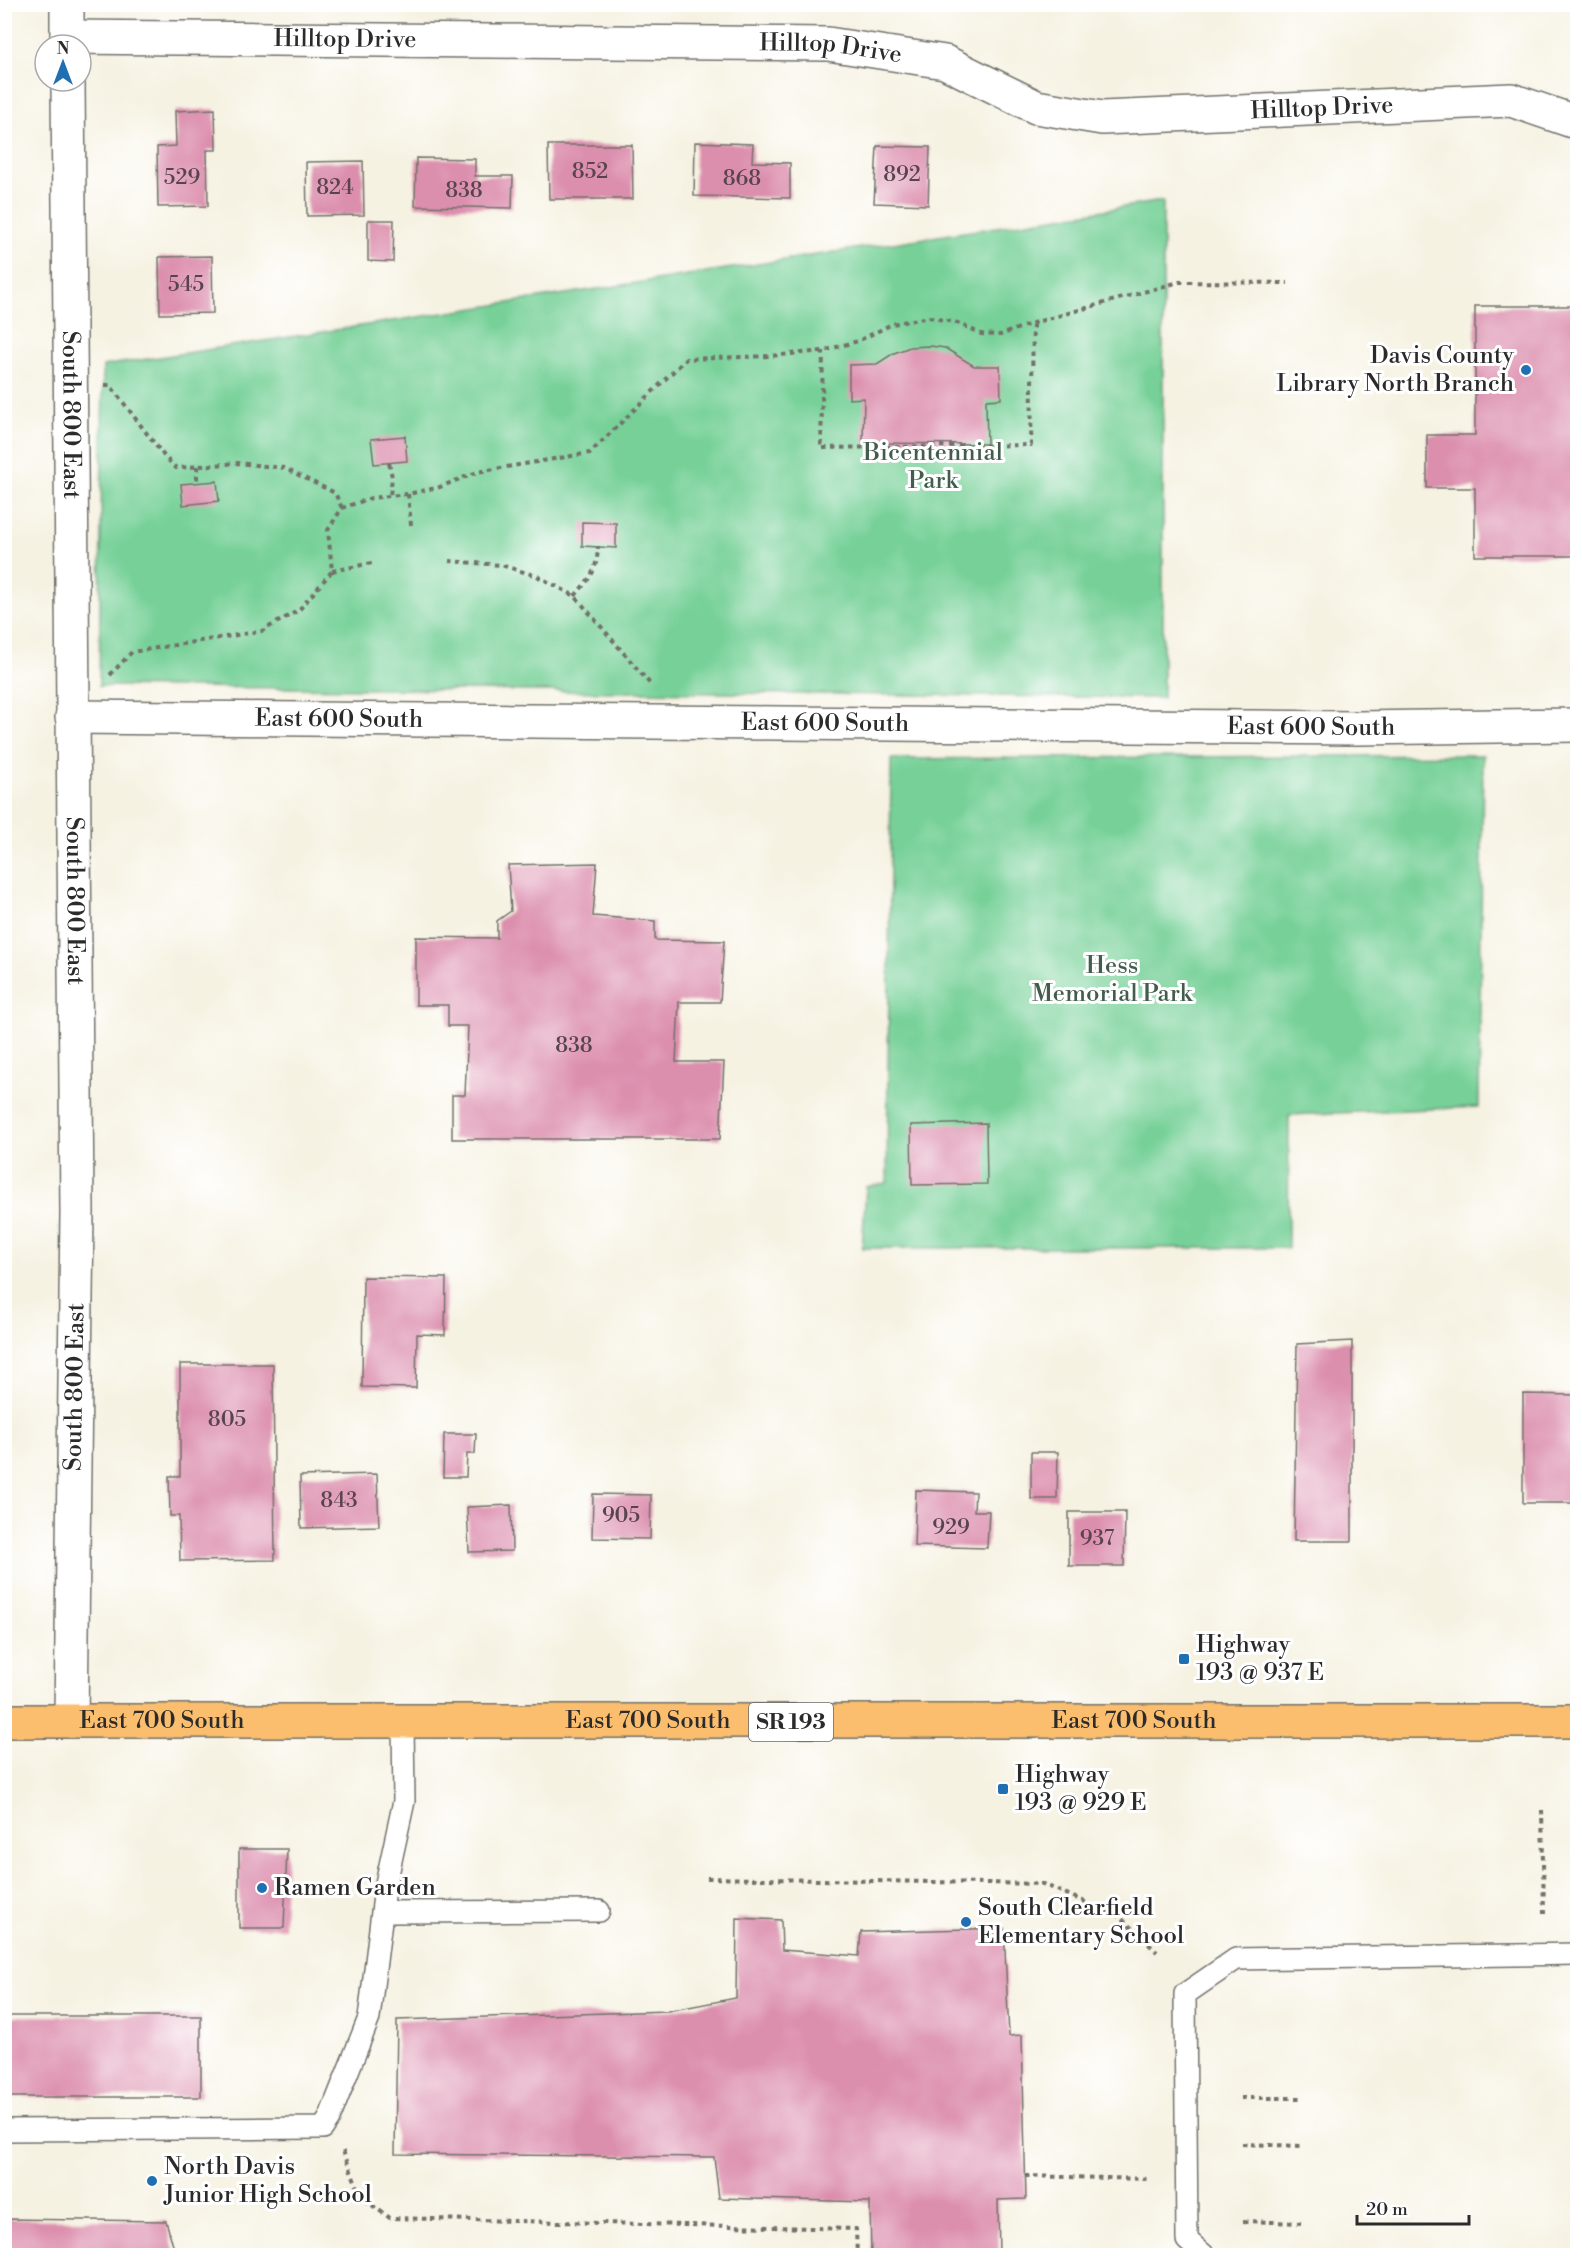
<svg xmlns="http://www.w3.org/2000/svg" width="1582" height="2260" font-family="'Libre Bodoni',serif">
<style>
.park{fill:#76d097;stroke:#507e61;stroke-width:1.5}
.building{fill:#dc8ead}
.lines{fill:none;stroke-linecap:round;stroke-linejoin:round}
.service-casing{stroke:#72716b;stroke-width:24}
.minor-casing{stroke:#72716b;stroke-width:36}
.primary-casing{stroke:#72716b;stroke-width:36}
.path{stroke:#72716b;stroke-width:4;stroke-dasharray:4.5 4.5;stroke-linecap:butt}
.service{stroke:#fff;stroke-width:21}
.minor{stroke:#fff;stroke-width:33}
.primary{stroke:#fbbe6e;stroke-width:33}
.poi-dot{fill:#1f6fb2;stroke:#fff;stroke-width:2}
.labels{text-anchor:middle;dominant-baseline:central;stroke-width:6;stroke-linejoin:round;paint-order:stroke}
.number-label{font-size:21px;fill:#57444c}
.shield{fill:#fff;stroke:#6b6b6b;stroke-width:1.5}
.shield-label{font-size:22px;font-weight:bold;fill:#2b2b2b}
.street-label{font-size:24px;fill:#2b2b2b;stroke:#fff}
.poi-label{font-size:24px;fill:#2b2b2b;stroke:#fff;text-anchor:start}
.park-label{font-size:24px;fill:#425d4b;stroke:#fff}
</style>
<rect width="100%" height="100%" fill="#fff"/>
<filter id="ink" filterUnits="userSpaceOnUse"><feTurbulence type="fractalNoise" baseFrequency=".0167" numOctaves="2"/><feDisplacementMap in="SourceGraphic" scale="12" xChannelSelector="R" yChannelSelector="G"/><feConvolveMatrix kernelMatrix="1 2 1 2 8 2 1 2 1" color-interpolation-filters="sRGB"/></filter>
<filter id="wash" filterUnits="userSpaceOnUse"><feTurbulence type="fractalNoise" baseFrequency=".008" numOctaves="4" result="noise"/><feDisplacementMap in="SourceGraphic" scale="24" xChannelSelector="R" yChannelSelector="G"/><feGaussianBlur stdDeviation="1.35" result="paint"/><feColorMatrix in="noise" values="0 0 0 0 0 0 0 0 0 0 0 0 0 0 0 0 0 1.4 0 .05"/><feComposite in="paint" operator="in"/></filter>
<g filter="url(#wash)">
<rect width="100%" height="100%" fill="#f6f2e2"/>
<path class="park" d="M1163,201V698L99,686L103,366Z
M1483,755L1479,1107L1289,1115L1288,1248H862L866,1187L887,1183L891,759Z"/>
<g id="blocks">
<path class="building" d="M215,109L216,150H207L208,206L158,207L157,147L176,146L175,111Z
M695,142L753,144L752,162L790,163V198L694,196Z
M548,145H632L633,199H549Z
M877,146L930,147L928,205L874,203Z
M416,158L475,159V176H513L512,208L415,206Z
M363,161L364,215L307,216L306,162Z
M368,220H394L393,262L368,261Z
M212,256L213,313L160,314L159,257Z
M1475,306H1578V556H1475V488H1427V435H1475Z
M930,346L945,348L974,366H1000L1001,399L986,400L987,444L863,443L864,398L849,399V365L877,364L894,353L910,347Z
M405,436L407,461L374,464L371,439Z
M217,481L219,501L183,505L181,484Z
M582,522L616,523V548L582,546Z
M597,863L593,916L655,921V940L724,941L720,1002H679L676,1062H724L720,1139H452V1095H465L468,1026H448V1005H416V937L497,938V921L511,911L508,865Z
M986,1123L987,1184L912,1185L911,1125Z
M363,1277L446,1278L445,1335L417,1334L416,1388L362,1387Z
M1352,1341V1541H1294L1297,1344Z
M180,1364H273L275,1560L180,1561L179,1516H170L169,1476H180Z
M1523,1394L1578,1395V1503H1523Z
M444,1434H476L475,1454H467L466,1477H443Z
M1031,1452H1058L1057,1499H1031Z
M377,1474L379,1526L301,1528L300,1476Z
M916,1490L975,1492L974,1511H989L987,1548L914,1546Z
M593,1494L651,1495L650,1539L592,1538Z
M511,1505L512,1551L469,1552L467,1507Z
M1069,1512H1125L1124,1566H1069Z
M239,1849H287L284,1928H239Z
M737,1918L781,1920L782,1950L859,1956L861,1932L1004,1928L1009,2036L1022,2035L1026,2199L998,2200L999,2256H871L870,2202L719,2198L714,2157L395,2154L397,2020L668,2011L736,1998Z
M4,2016H201V2097H4Z
M4,2219L166,2221L176,2256H4Z"/>
</g>
</g>
<g filter="url(#ink)">
<use href="#blocks" fill-opacity="0" stroke="#72716b" stroke-width="1.5"/>
<g class="lines">
<g class="service-casing">
<path id="service" d="M382,1912L599,1911
M4,2130L323,2128L329,2119L369,2018L385,1888L404,1801L403,1722
M1205,2256L1187,2240L1185,1994L1236,1959L1578,1954"/>
</g>
<g class="minor-casing">
<g id="minor">
<path d="M67,4V45"/>
<path id="s1" d="M67,37L828,44L945,62L1036,107L1102,118L1511,100L1578,123"/>
<path id="s2" d="M68,81L77,1212L71,1721"/>
<path id="s3" d="M72,717L1358,728L1578,725"/>
</g>
</g>
<g class="primary-casing">
<g id="primary">
<path id="s4" d="M4,1721H1578"/>
</g>
</g>
<path class="path" d="M823,351L821,448L1031,445L1033,323
M105,385H110L164,456L176,468L238,463L284,468L335,493L342,508
M389,463L392,477L390,496
M197,466V483
M408,494L411,525
M449,561L501,565L537,576L575,596L651,685
M332,571L372,563
M575,596C591,576 597,572 598,546
M110,675L132,652L262,631L299,610L332,571L328,530L342,508L371,498L408,494L440,487L477,472L590,453L686,359L770,356L823,351L858,341L892,324L929,317L958,323L981,334L1000,335L1033,323L1179,282L1288,283
M1542,1810L1544,1913
M707,1878L1043,1884L1120,1917L1157,1952
M1241,2098H1301
M1242,2144L1301,2146
M343,2151L362,2198L390,2218L856,2229L857,2256
M1025,2176L1149,2179
M1243,2221L1301,2223"/>
<use href="#service" class="service"/>
<use href="#minor" class="minor"/>
<use href="#primary" class="primary"/>
</g>
</g>
<g class="poi-dot">
<circle cx="1526" cy="370" r="6"/>
<rect x="1178" y="1653" width="12" height="12" rx="3"/>
<rect x="997" y="1783" width="12" height="12" rx="3"/>
<circle cx="262" cy="1888" r="6"/>
<circle cx="966" cy="1922" r="6"/>
<circle cx="152" cy="2181" r="6"/>
</g>
<g class="labels">
<g class="number-label">
<text x="590" y="172">852</text>
<text x="902" y="175">892</text>
<text x="182" y="178">529</text>
<text x="742" y="179">868</text>
<text x="335" y="188">824</text>
<text x="464" y="191">838</text>
<text x="186" y="285">545</text>
<text x="574" y="1046">838</text>
<text x="227" y="1420">805</text>
<text x="339" y="1501">843</text>
<text x="621" y="1516">905</text>
<text x="951" y="1528">929</text>
<text x="1097" y="1539">937</text>
</g>
<rect class="shield" x="749" y="1703" width="84" height="38" rx="4.5"/>
<g class="shield-label">
<text x="791" y="1722">SR 193</text>
</g>
<g class="street-label">
<text stroke="none"><textPath href="#s1" startOffset="278">Hilltop Drive</textPath></text>
<text stroke="none"><textPath href="#s1" startOffset="764">Hilltop Drive</textPath></text>
<text stroke="none"><textPath href="#s1" startOffset="1268">Hilltop Drive</textPath></text>
<text stroke="none"><textPath href="#s2" startOffset="334">South 800 East</textPath></text>
<text stroke="none"><textPath href="#s3" startOffset="267">East 600 South</textPath></text>
<text stroke="none"><textPath href="#s3" startOffset="753">East 600 South</textPath></text>
<text stroke="none"><textPath href="#s3" startOffset="1239">East 600 South</textPath></text>
<text stroke="none"><textPath href="#s2" startOffset="820">South 800 East</textPath></text>
<text transform="translate(75 1387) rotate(-89)">South 800 East</text>
<text stroke="none"><textPath href="#s4" startOffset="158">East 700 South</textPath></text>
<text stroke="none"><textPath href="#s4" startOffset="1130">East 700 South</textPath></text>
<text stroke="none"><textPath href="#s4" startOffset="644">East 700 South</textPath></text>
</g>
<g class="poi-label">
<text x="1514" y="356" text-anchor="end">Davis County<tspan x="1514" dy="28">Library North Branch</tspan></text>
<text x="1196" y="1645">Highway<tspan x="1196" dy="28">193 @ 937 E</tspan></text>
<text x="1015" y="1775">Highway<tspan x="1015" dy="28">193 @ 929 E</tspan></text>
<text x="274" y="1888">Ramen Garden</text>
<text x="978" y="1908">South Clearfield<tspan x="978" dy="28">Elementary School</tspan></text>
<text x="164" y="2167">North Davis<tspan x="164" dy="28">Junior High School</tspan></text>
</g>
<g class="park-label">
<text x="933" y="453">Bicentennial<tspan x="933" dy="28">Park</tspan></text>
<text x="1112" y="966">Hess<tspan x="1112" dy="28">Memorial Park</tspan></text>
</g>
</g>
<rect width="1582" height="2260" fill="none" stroke="#fff" stroke-width="24"/>
<g transform="translate(63 63)"><circle r="28" fill="#ffffff" stroke="#aaaaaa" stroke-width="1.5"/>
<path d="M0-4.5L10 22L0 15L-10 22Z" fill="#1f6fb2"/>
<text y="-9" font-size="16" font-weight="bold" text-anchor="middle" fill="#2b2b2b">N</text>
</g>
<path d="M1357 2215v9h112v-9" fill="none" stroke="#2b2b2b" stroke-width="3"/>
<text x="1366" y="2215" font-size="18" fill="#2b2b2b" stroke="#ffffff" stroke-width="4.5" paint-order="stroke">20 m</text>
</svg>
